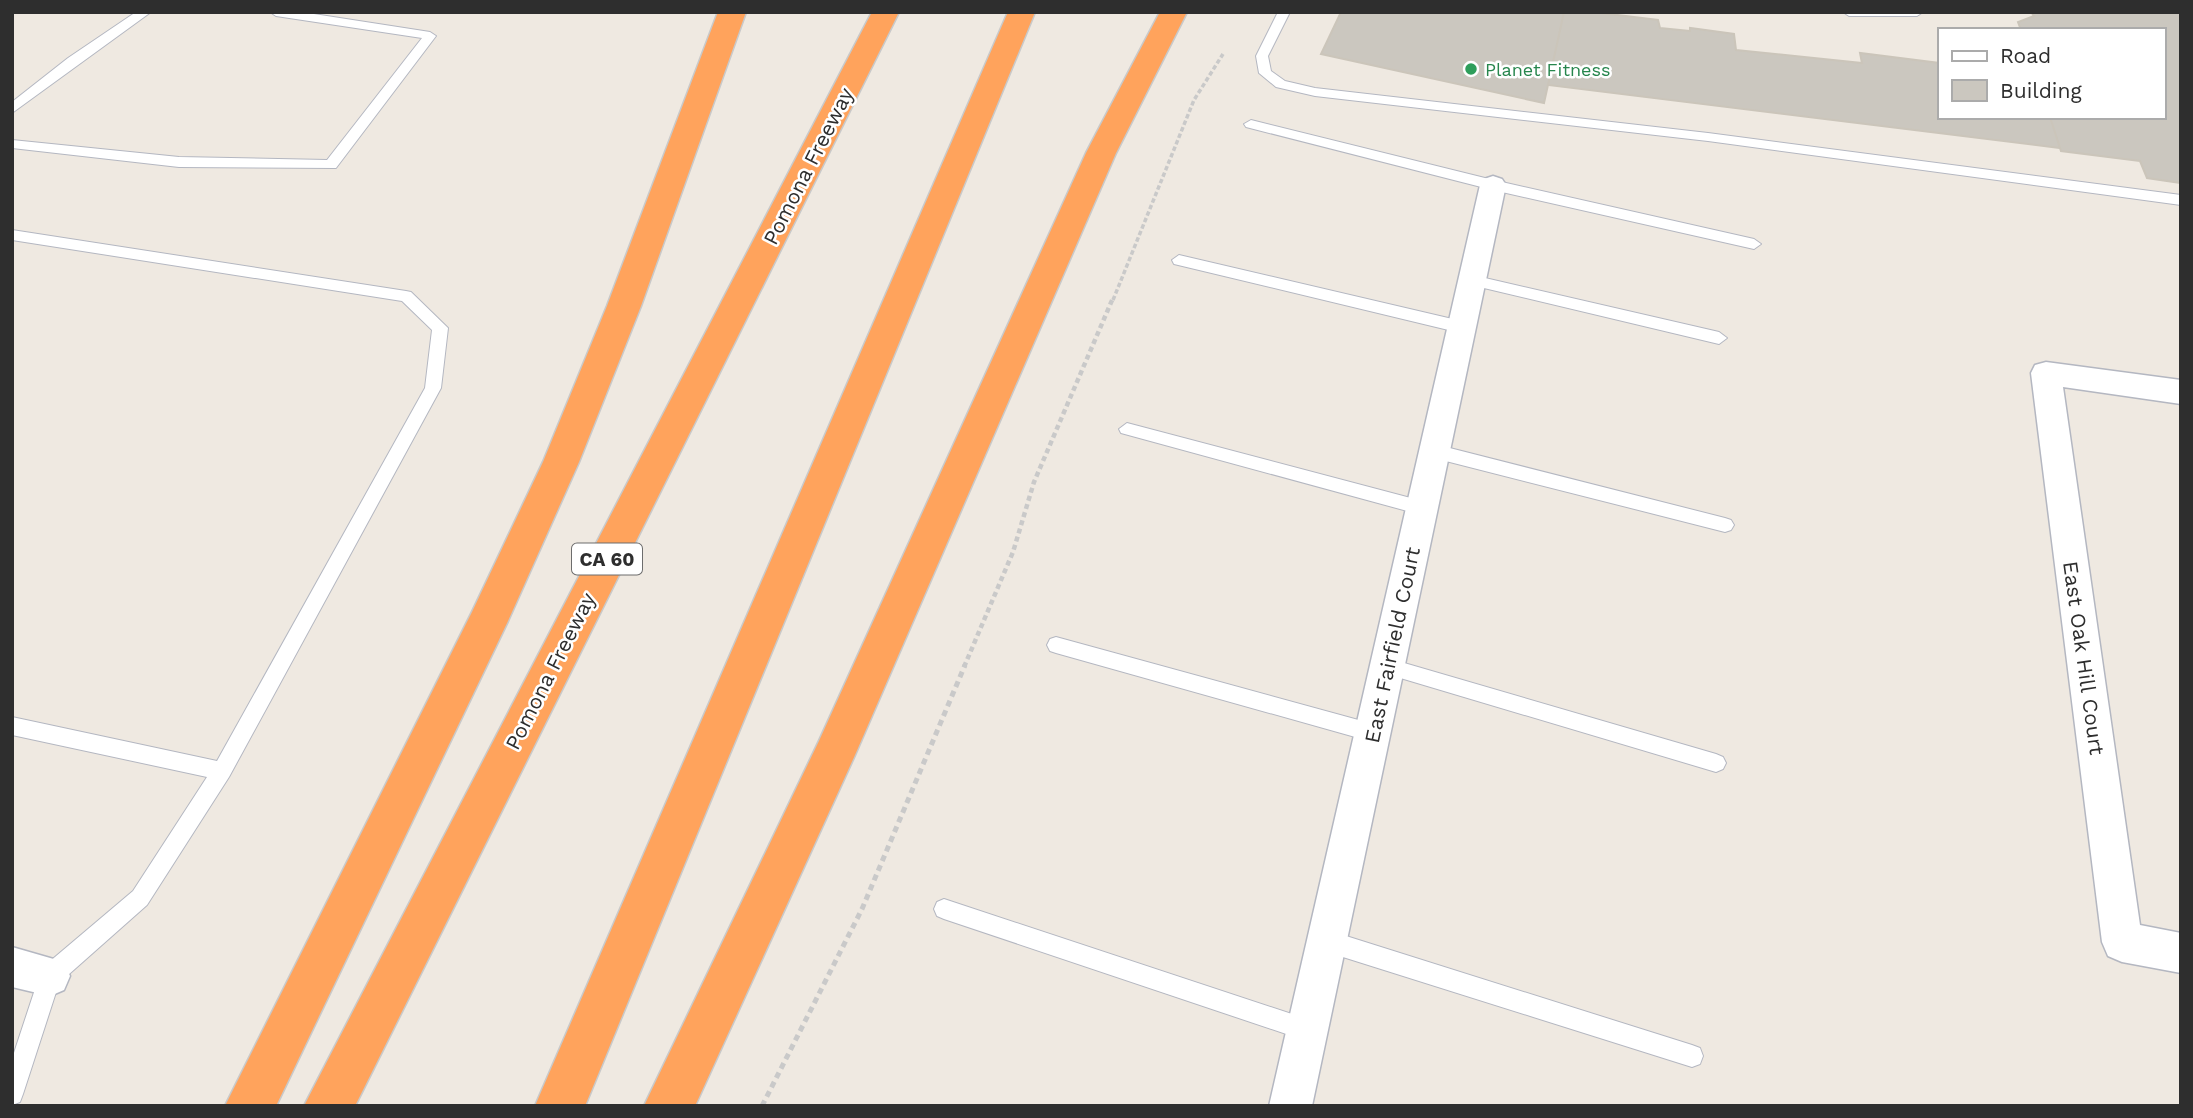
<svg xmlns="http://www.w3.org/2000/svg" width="2193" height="1118" font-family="'Work Sans',sans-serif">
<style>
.building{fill:#cbc7bf;stroke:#cbc5ba;stroke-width:2}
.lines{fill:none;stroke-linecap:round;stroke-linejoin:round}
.service-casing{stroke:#b4b7c1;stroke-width:2}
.minor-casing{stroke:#b4b7c1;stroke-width:3}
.motorway-casing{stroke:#c9c9c9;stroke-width:3}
.path-far2{stroke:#c9c9c9;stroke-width:3.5;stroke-dasharray:4.5 2.5;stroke-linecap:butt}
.path-far1{stroke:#c9c9c9;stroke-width:4.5;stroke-dasharray:5 3.5;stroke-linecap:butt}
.path{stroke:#c9c9c9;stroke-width:5;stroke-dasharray:6 4.5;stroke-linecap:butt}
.service{fill:#fff;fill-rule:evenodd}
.minor{fill:#fff;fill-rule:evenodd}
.motorway{fill:#ffa35c;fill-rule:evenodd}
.leisure-dot{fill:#2e9e5b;stroke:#fff;stroke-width:2.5}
.labels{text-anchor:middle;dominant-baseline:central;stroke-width:5;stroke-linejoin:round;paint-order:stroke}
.far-leisure-label{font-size:18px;fill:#27864d;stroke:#fff;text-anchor:start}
.shield{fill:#fff;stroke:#6d6d6d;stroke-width:2}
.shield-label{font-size:19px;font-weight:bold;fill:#2e2e2e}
.street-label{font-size:21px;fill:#2e2e2e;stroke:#fff}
</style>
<rect width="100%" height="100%" fill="#efe9e1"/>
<path class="building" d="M1341,12H1564L1544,103L1321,54Z
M1564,12H1593L1658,20L1660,28L1690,31V28L1734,34L1736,50L1862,63L1860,53L1939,63V117H2050L2060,148L1548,85Z
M2031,12H2181V183L2147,178L2140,161L2061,151L2050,117H2163V30H2021L2018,22L2034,16Z"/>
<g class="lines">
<g class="service-casing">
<path id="service" d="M136,12H151L12,113V102L68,58Z
M270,12H301L430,32L436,36L336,168L179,167L12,148V140L179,157L327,160L422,38L276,16Z
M1278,12H1290L1268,56L1271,71L1285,81L1315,88L1708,133L2181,195V205L1708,141L1315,96L1276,87L1259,73L1256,56Z
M1843,12H1923L1917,16H1849Z
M1251,120L1493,180L1754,239L1761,244L1754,249L1493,190L1246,127L1244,124Z
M12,230L406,291L411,292L448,328L441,388L229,777L147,905L59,983L23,1094L20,1102L12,1105V1059L42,968L133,891L207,777L12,735V717L217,761L425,388L432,330L402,301L12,240Z
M1179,255L1461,321L1469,327L1461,333L1174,264L1172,260Z
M1472,275L1719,332L1727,338L1719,344L1467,284L1465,280L1467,276Z
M1127,423L1422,501L1428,503L1431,508L1428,513L1422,515L1121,433L1119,429Z
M1434,444L1725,518L1731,520L1734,525L1731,530L1725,532L1434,458L1428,456L1426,451L1428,446Z
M1056,637L1373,724L1380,727L1383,733L1380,739L1373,742L1056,653L1050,651L1047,645L1050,639Z
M1387,658L1716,754L1723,757L1726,763L1723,769L1716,772L1387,674L1380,672L1378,666L1380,660Z
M944,899L1307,1019L1315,1022L1318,1030L1315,1038L1307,1041L944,919L937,916L934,909L937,902Z
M1327,930L1692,1045L1700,1048L1703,1056L1700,1064L1692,1067L1327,952L1320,948L1316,941L1320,934Z"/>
</g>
<g class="minor-casing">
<path id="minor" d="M1493,176L1502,179L1506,185L1312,1106H1269L1480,185L1484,179Z
M2046,362L2181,380V404L2063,387L2140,925L2181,933V973L2122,962L2108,956L2102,942L2031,373L2035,365Z
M12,947L64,962L70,976L64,990L50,996L12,987Z"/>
</g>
<g class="motorway-casing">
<path id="motorway" d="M718,12H746L641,306L579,462L508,621L276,1106H225L472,612L543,462L607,306Z
M872,12H899L355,1106H304Z
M1008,12H1035L585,1106H535Z
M1160,12H1187L1116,153L855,755L695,1106H644L819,741L1086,153Z"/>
</g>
<path class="path-far2" d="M1113,300L1194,100L1223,54"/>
<path class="path-far1" d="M964,667L1013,552L1034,482L1113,298"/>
<path class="path" d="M762,1106L862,909L965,665"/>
<use href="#service" class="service"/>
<use href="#minor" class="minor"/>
<use href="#motorway" class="motorway"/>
</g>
<circle class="leisure-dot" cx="1471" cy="69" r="7"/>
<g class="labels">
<g class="far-leisure-label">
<text x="1485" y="69">Planet Fitness</text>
</g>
<rect class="shield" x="572" y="543.5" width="70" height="31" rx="5"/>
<g class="shield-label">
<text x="607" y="559">CA 60</text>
</g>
<g class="street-label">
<text transform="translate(808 166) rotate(-63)">Pomona Freeway</text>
<text transform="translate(1392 645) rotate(-78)">East Fairfield Court</text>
<text transform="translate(2084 658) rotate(82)">East Oak Hill Court</text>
<text transform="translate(550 671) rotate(-63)">Pomona Freeway</text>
</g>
</g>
<rect width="2193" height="1118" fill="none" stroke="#2e2e2e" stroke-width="28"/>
<rect x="1938" y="28" width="228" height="91" fill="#ffffff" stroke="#ababab" stroke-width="2"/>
<rect x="1952" y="51" width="35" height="10" fill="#ffffff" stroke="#ababab" stroke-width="2"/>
<text x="2000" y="63" font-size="21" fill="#2e2e2e">Road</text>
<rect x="1952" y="80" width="35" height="21" fill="#cbc7bf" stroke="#ababab" stroke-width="2"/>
<text x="2000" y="98" font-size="21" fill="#2e2e2e">Building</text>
</svg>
